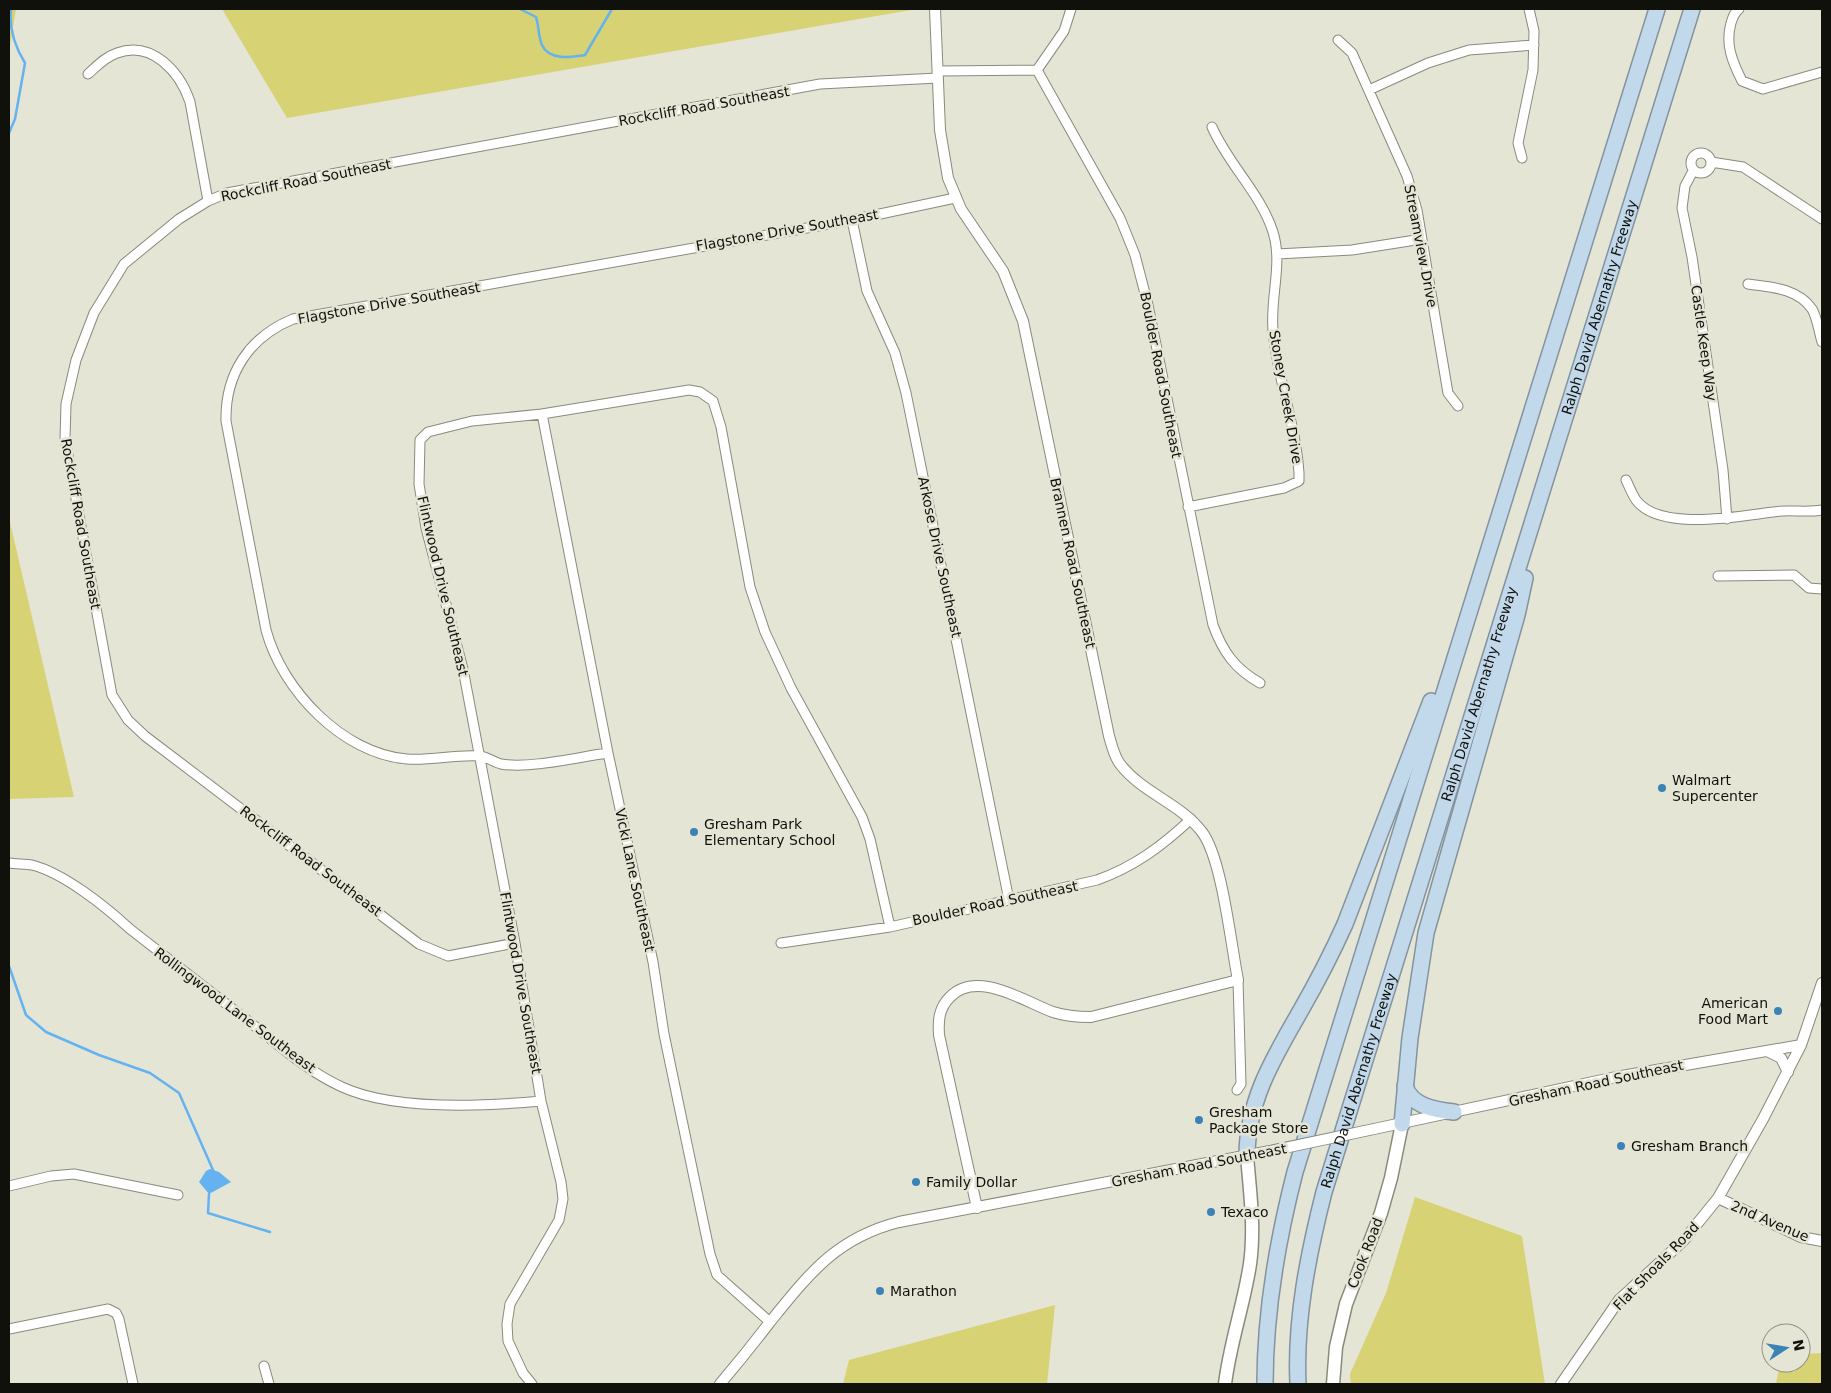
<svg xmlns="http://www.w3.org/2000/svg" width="1831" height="1393" font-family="'DejaVu Sans',sans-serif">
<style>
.green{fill:#d7d274}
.water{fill:#64b3f0}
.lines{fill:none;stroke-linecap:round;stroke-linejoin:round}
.stream{stroke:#64b3f0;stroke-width:2.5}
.minor-casing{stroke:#8a8a7c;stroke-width:11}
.tertiary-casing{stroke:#8a8a7c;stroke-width:12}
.secondary-casing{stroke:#8a8a7c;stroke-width:15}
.motorway-casing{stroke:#84939e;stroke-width:18}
.minor{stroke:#fff;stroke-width:9}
.tertiary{stroke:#fff;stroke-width:10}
.secondary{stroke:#fff;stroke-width:12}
.motorway{stroke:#c2d9ec;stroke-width:15}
.tertiary-bridge-casing{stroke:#8a8a7c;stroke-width:12;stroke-linecap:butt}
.tertiary-bridge{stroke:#fff;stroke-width:10}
.poi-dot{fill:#3b83b7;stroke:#e5e5d6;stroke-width:2}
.labels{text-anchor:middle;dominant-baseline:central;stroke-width:5;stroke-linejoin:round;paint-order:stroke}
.street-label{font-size:14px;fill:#11110c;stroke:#e5e5d6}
.poi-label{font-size:14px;fill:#11110c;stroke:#e5e5d6;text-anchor:start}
</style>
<rect width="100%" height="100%" fill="#e5e5d6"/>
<path class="green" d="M9,9H16L9,52Z
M222,9H917L287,118Z
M9,518L74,797L9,799Z
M1415,1197L1522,1236L1545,1384H1351L1350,1374L1386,1293Z
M1055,1305L1047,1384H843L849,1360Z
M1822,1353V1384H1776L1780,1363H1801V1354Z"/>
<path class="water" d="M210,1169L219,1172L231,1182L209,1194L199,1182L206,1171Z"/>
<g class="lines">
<path class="stream" d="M520,9L536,17C539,26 538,36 542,45C549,61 572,57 585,55L612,9
M9,133L15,119L25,63C15,47 9,28 11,9
M9,966L26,1015L46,1032L99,1055L150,1073L179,1093L213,1170
M209,1194L208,1213L270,1232"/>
<g class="minor-casing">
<path id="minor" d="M1739,9C1734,13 1733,17 1731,23C1725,44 1732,61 1742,81L1763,89L1822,72
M1338,40L1352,53L1407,176L1417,210L1448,393L1458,406
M1037,70L1120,218L1135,255L1148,305L1213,625C1223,652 1235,669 1260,683
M1037,70L1064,31L1071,9
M938,71L1037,70
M88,74C97,66 105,57 117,53C152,40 180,72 190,102L208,201
M1369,90L1428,63L1469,50L1534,45
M1691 163a10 10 0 1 1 20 0a10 10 0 1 1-20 0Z
M1522,158L1518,143L1533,70L1534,31L1529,9
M1711,162L1743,167L1822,219
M1693,171L1685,186L1682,208L1692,257L1723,470L1727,519
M852,220L867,291L895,353L906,393L1009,900
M1277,254L1352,250L1422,239
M1748,284C1770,287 1798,288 1812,309C1817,317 1819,332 1822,342
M542,414L608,753L653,962L664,1034L710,1254L717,1275L770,1322
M1626,480C1629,486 1632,494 1636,500C1660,532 1739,516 1773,512C1789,509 1805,513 1822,510
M1188,507L1284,488L1299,481V473C1296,425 1277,378 1273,330C1270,297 1283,264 1273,232C1261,194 1228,164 1212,127
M1718,576L1794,575L1809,588L1822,589
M608,753C578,757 530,769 501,764C494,762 487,757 480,756C456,754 431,761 407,759C343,754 282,690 266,630L226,421C225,374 249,337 293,319L852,220L955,198
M9,863C16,864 25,864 32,865C64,873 106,907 130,929C171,961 212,993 252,1024C281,1047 309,1072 342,1087C394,1111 486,1106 541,1101
M515,943L448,956L419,944L145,736L128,720L112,695L65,439L66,404L76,360L94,313L124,264L179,219L208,201L227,193L820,84L938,78
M781,943L890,927L1097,880C1134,867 1162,846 1191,819
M1237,1090L1241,1084L1238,980
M9,1186L51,1176L74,1174L178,1195
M9,1329L108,1309L116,1313L119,1319L133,1384
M264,1366L269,1384
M532,1384L523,1373L508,1341L507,1324L510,1304L559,1220L563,1199L561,1182L541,1101L515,943L463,669L426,528L419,484L420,440L428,432L472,421L542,414L689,390L700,392L713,401L721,427L750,587L765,632L791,688L862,817L870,839L890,927"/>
</g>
<g class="tertiary-casing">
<path id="tertiary" d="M935,9L940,130L948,178L961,209L1003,271L1023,321L1109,736C1112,746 1114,756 1120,764C1142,793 1180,803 1202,832C1222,858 1231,945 1238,980L1091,1017C1078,1017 1065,1016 1053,1012C1025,1002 977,969 950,997C939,1008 938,1020 939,1035L977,1208
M1767,1051L1781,1058L1788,1072
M1374,1129L1616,1077L1801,1045
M1718,1198L1801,1237L1822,1241
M720,1384C737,1364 754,1343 770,1322C809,1274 836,1238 899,1222L1270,1151
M1561,1384L1619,1300L1684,1240L1718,1198L1763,1119L1801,1045L1822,983"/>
</g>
<g class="secondary-casing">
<path id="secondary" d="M1225,1384C1230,1343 1244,1304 1250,1264C1255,1228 1250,1192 1247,1156
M1333,1384L1336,1347L1346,1304L1381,1213L1391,1178L1402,1124"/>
</g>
<g class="motorway-casing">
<g id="motorway">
<path d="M1405,1086C1411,1106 1435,1110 1454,1112"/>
<path d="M1402,1124L1410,1038L1426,933L1517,615L1525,578"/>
<path d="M1247,1156C1247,1101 1274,1057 1301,1010C1317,982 1332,953 1345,924L1431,701"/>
<path d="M1265,1384C1265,1311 1277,1242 1295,1172L1657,9"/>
<path id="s1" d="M1298,1384C1295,1320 1308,1255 1324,1192L1692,9"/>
</g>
</g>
<use href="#minor" class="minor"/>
<use href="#tertiary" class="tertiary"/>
<use href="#secondary" class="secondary"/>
<use href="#motorway" class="motorway"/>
<g class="tertiary-bridge-casing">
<path id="tertiary-bridge" d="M1270,1151L1374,1129"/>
</g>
<use href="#tertiary-bridge" class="tertiary-bridge"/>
</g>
<g class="poi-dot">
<circle cx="1662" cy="788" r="5"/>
<circle cx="694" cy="832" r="5"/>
<circle cx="1778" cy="1011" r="5"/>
<circle cx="1199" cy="1120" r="5"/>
<circle cx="1621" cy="1146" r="5"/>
<circle cx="916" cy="1182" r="5"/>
<circle cx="1211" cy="1212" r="5"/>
<circle cx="880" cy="1291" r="5"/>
</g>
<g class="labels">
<g class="street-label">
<text transform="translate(704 106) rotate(-10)">Rockcliff Road Southeast</text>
<text transform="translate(306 180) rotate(-11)">Rockcliff Road Southeast</text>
<text transform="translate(787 230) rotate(-10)">Flagstone Drive Southeast</text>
<text transform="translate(1421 246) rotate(79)">Streamview Drive</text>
<text transform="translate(389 303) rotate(-10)">Flagstone Drive Southeast</text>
<text stroke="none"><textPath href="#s1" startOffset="1121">Ralph David Abernathy Freeway</textPath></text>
<text transform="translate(1704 343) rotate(82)">Castle Keep Way</text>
<text transform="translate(1161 375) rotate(79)">Boulder Road Southeast</text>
<text transform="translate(1286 397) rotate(80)">Stoney Creek Drive</text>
<text transform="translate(81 524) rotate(80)">Rockcliff Road Southeast</text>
<text transform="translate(940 557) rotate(78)">Arkose Drive Southeast</text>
<text transform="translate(1073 563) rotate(78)">Brannen Road Southeast</text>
<text transform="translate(443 586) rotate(77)">Flintwood Drive Southeast</text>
<text stroke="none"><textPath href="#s1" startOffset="716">Ralph David Abernathy Freeway</textPath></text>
<text transform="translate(311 861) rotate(37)">Rockcliff Road Southeast</text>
<text transform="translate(635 880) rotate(78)">Vicki Lane Southeast</text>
<text transform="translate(995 903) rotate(-12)">Boulder Road Southeast</text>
<text transform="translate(521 983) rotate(80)">Flintwood Drive Southeast</text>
<text transform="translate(235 1010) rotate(37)">Rollingwood Lane Southeast</text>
<text stroke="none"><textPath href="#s1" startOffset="311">Ralph David Abernathy Freeway</textPath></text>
<text transform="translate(1596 1083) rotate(-12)">Gresham Road Southeast</text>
<text transform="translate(1199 1165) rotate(-11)">Gresham Road Southeast</text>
<text transform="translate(1770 1221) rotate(23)">2nd Avenue</text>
<text transform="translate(1365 1253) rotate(-69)">Cook Road</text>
<text transform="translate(1656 1266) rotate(-46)">Flat Shoals Road</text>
</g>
<g class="poi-label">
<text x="1672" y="780">Walmart<tspan x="1672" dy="16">Supercenter</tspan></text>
<text x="704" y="824">Gresham Park<tspan x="704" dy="16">Elementary School</tspan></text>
<text x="1768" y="1003" text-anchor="end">American<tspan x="1768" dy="16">Food Mart</tspan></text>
<text x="1209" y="1112">Gresham<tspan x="1209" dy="16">Package Store</tspan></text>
<text x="1631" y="1146">Gresham Branch</text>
<text x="926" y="1182">Family Dollar</text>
<text x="1221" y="1212">Texaco</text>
<text x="890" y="1291">Marathon</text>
</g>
</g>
<rect width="1831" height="1393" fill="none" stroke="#11110c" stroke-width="20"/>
<g transform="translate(1786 1348) rotate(78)"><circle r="24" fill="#e5e5d6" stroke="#909085"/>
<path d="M0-4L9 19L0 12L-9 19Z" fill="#3b83b7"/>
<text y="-8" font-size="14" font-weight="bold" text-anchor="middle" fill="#11110c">N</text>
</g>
</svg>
